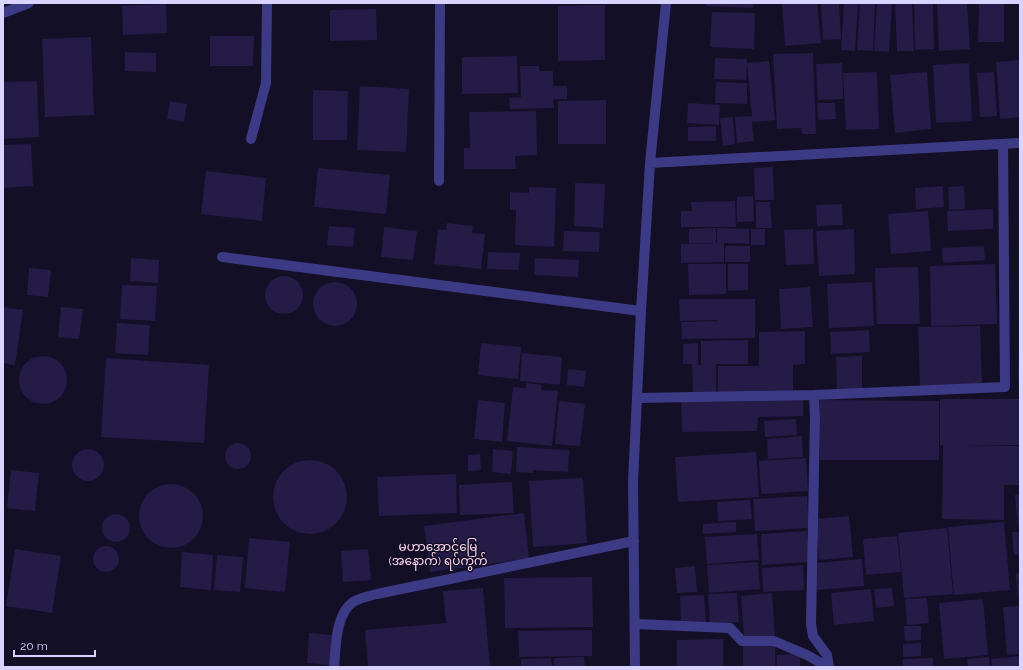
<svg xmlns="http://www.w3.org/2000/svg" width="1023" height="670" font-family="Raleway,'Noto Sans Myanmar',sans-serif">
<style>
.building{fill:#241b47}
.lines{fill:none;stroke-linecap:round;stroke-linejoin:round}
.minor{stroke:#3d3a85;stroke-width:10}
.labels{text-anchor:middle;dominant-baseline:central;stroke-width:3;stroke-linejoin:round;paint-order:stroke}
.quarter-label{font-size:12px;fill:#ffd6f0;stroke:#130f26}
</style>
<rect width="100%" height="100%" fill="#130f26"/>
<path class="building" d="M706,3H754L753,8L706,6Z
M782,3H817L821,43L785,46Z
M821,3H839L841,39L823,40Z
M844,3H858L855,51L841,50Z
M860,3H875L873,51L857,50Z
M877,3H892L889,52L874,51Z
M895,3H912L914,51H897Z
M914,3H933L934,49L915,50Z
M937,3H967L970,49L939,51Z
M979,3H1004V42H978Z
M166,4L167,33L123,35L122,6Z
M605,5V60L558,61V6Z
M376,9L377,40L330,41V10Z
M712,12L755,13L754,49L710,47Z
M210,36H254L253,66H210Z
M91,37L94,115L45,117L42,39Z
M125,52L156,53V72L125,71Z
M813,53L816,134H802L801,128L777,129L773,54Z
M517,56L518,93L462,94V57Z
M715,58L747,59L746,80L714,79Z
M1020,60V117L1000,119L996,62Z
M769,61L775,120L752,122L754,141L737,143L735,117L752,116L747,63Z
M842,63L843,99L818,100L816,64Z
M969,63L972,121L936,123L933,65Z
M520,66H539V71H553V86H567V99H553L554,108L510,109L509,98L521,97Z
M877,72L879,129L846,130L843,73Z
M927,72L931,129L895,133L890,75Z
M994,72L997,116L980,117L977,73Z
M37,81L39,137L3,139V82Z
M716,82L747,83V104L715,103Z
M360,86L409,89L406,152L357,150Z
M313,90L348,91L347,140H313Z
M606,100V144H558V101Z
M170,101L187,104L184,122L167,119Z
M688,103L720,105L719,125L687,123Z
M817,103H835L836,119L818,120Z
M536,111L537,155L515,156L516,169H464V148H470L469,112Z
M733,117L735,144L723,146L720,118Z
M716,126V141H688V127Z
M31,144L33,186L3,188V145Z
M773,167L774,200H755L754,168Z
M318,168L390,175L386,214L314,207Z
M206,171L266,178L262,221L201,214Z
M575,183L605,184L603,228L574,226Z
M943,186L944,207L916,209L915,188Z
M964,186L965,209L949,210L948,187Z
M529,187L556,188L554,247L515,245L516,210H510V192L529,193Z
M753,196L754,221L737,222V197Z
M735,201L736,227H681V211H692L691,202Z
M756,202H770L772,228H756Z
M842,204L843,225L817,226L816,205Z
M993,209V229L948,231L947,211Z
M928,211L931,251L891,254L888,214Z
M447,223L473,226L472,233L485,234L481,269L434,264L438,229L446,230Z
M329,226L355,228L353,247L327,245Z
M384,227L417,231L413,260L381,257Z
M716,228V243H689V229Z
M717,228L749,229V244L724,243V262L681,263V244L717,243Z
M751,229H765V245H751Z
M813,229L814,264L786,265L784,230Z
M854,229L855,274L819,276L816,231Z
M564,231L600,232L599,252L563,251Z
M725,246H750V262H725Z
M984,246L985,260L943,263L942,248Z
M488,252L520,253L519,270L487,269Z
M131,258L159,260L158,283L130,281Z
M535,258L579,260L578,277L534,275Z
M688,264H726V294L689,295Z
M728,264H748V290L728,291Z
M995,264L997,324L931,326L930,266Z
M918,267L920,324H877L875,268Z
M29,268L51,270L48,297L27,295Z
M265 295a19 19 0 1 1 38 0a19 19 0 1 1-38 0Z
M313 304a22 22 0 1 1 44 0a22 22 0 1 1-44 0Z
M872,282L874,326L829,328L827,284Z
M122,285L157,286L155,321L120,319Z
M810,287L813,327L781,329L779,289Z
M679,299H755V338L682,339L681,322L717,321V320L680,321Z
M3,307L23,310L15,365L3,363Z
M61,307L83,309L79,339L58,337Z
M117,323L150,325L148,355L115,353Z
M980,326L982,384L920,386L918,327Z
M869,330L870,352L831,354L830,332Z
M805,331V364L793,365V393H718V366H759V332Z
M748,340V364H716V394H693L692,364H683V344L698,343V365H701V341Z
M481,343L521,347L518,379L478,375Z
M1019,346H1020V379H1018Z
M522,353L562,357L560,385L520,381Z
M19 380a24 24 0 1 1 48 0a24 24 0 1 1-48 0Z
M862,356V391L837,392L836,357Z
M106,358L209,365L204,443L101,437Z
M568,369L586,371L584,387L567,385Z
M526,383L542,385L541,390L558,391L552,446L507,441L513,387L526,388Z
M803,397V416L758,417L757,431L682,432L681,399Z
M940,399H1020V445H963L1020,446V485H1004V520L942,519L943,445H940Z
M478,400L505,403L502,442L474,439Z
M820,400L939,401V460H820Z
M559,401L585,404L580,446L555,444Z
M796,419L797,435L765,437L764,421Z
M802,436L803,457L768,459L767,439Z
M225 456a13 13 0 1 1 26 0a13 13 0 1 1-26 0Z
M517,447L569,450L568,472L533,470V473L516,472Z
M72 465a16 16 0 1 1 32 0a16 16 0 1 1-32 0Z
M493,449L513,451L511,474L492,472Z
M756,452L759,497L678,502L675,457Z
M480,454L481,470L468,471V455Z
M806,458L808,491L761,494L759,461Z
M273 497a37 37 0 1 1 74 0a37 37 0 1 1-74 0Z
M11,470L39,473L35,511L7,508Z
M456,474L457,513L379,516L377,477Z
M583,478L587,543L533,547L529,481Z
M512,482L514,513L460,515L459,485Z
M139 516a32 32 0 1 1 64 0a32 32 0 1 1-64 0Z
M1020,494V527H1018L1015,495Z
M807,496L809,528L755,531L753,499Z
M750,500L752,519L718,521L717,502Z
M524,513L529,559L430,572L424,526Z
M102 528a14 14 0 1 1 28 0a14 14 0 1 1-28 0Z
M849,516L853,557L819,560L816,519Z
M736,522V532L703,534V524Z
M1004,522L1010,590L954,595L948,527Z
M947,528L953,594L904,598L898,533Z
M807,531L809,562L762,565L761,534Z
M1012,532H1020V554L1014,555Z
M757,534L759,560L707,564L705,537Z
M897,536L901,572L866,575L863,539Z
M249,538L290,542L285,592L245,588Z
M93 559a13 13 0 1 1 26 0a13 13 0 1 1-26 0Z
M15,549L61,556L52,613L6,606Z
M368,549L371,580L343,582L341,551Z
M182,552L213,555L211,590L180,587Z
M217,555L243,557L240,592L214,590Z
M862,559L864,586L817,590L815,563Z
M758,562L760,589L709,593L707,565Z
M803,565L804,590L763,592L762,568Z
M695,566L697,592L677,593L675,568Z
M1020,573V599H1018L1016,574Z
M592,577L593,627L505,628L504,578Z
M483,588L490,667H368L365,630L446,623L443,591Z
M892,588L894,606L876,608L874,589Z
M871,589L874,621L834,625L831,593Z
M737,593L739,622L710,624L708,594Z
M772,593L775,637L744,638L741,596Z
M704,595L706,622L681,623L680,596Z
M927,598L929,623L907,625L905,599Z
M983,599L988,655L944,659L939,603Z
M1020,606V654L1007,655L1003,607Z
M904,626H921V640L905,641Z
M592,630V656L519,657L518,631Z
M309,633L333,635L330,665L307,663Z
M723,639V667H677V640Z
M921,643V656L903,657V644Z
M775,644V667H743V645Z
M800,654V667H777V655Z
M1020,656V667H992L991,659Z
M584,657L585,667H554V658Z
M989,657L990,667H968L967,659Z
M551,658L552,667H521V659Z
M933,658V667H903V659Z"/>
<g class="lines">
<path class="minor" d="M3,13L29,3
M251,139L266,83L267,3
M650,163L1020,143
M439,181L440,3
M222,257L641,311
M814,395L1005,387L1003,144
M638,398L814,395L815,420L811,624L813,636L827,655L829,667
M635,624L730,628L742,641H774L807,655L828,667
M334,667C336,647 335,615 353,602C359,598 369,596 377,594L634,541
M635,667L633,482L641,311L650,163L666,3"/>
</g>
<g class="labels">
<g class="quarter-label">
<text x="438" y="547">မဟာအောင်မြေ<tspan x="438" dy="14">(အနောက်) ရပ်ကွက်</tspan></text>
</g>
</g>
<rect width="1023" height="670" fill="none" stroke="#d9d4ff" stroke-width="8"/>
<path d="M14 650v6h81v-6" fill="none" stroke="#d9d4ff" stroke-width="2"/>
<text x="20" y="650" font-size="12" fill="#d9d4ff" stroke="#130f26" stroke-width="3" paint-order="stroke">20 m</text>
</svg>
